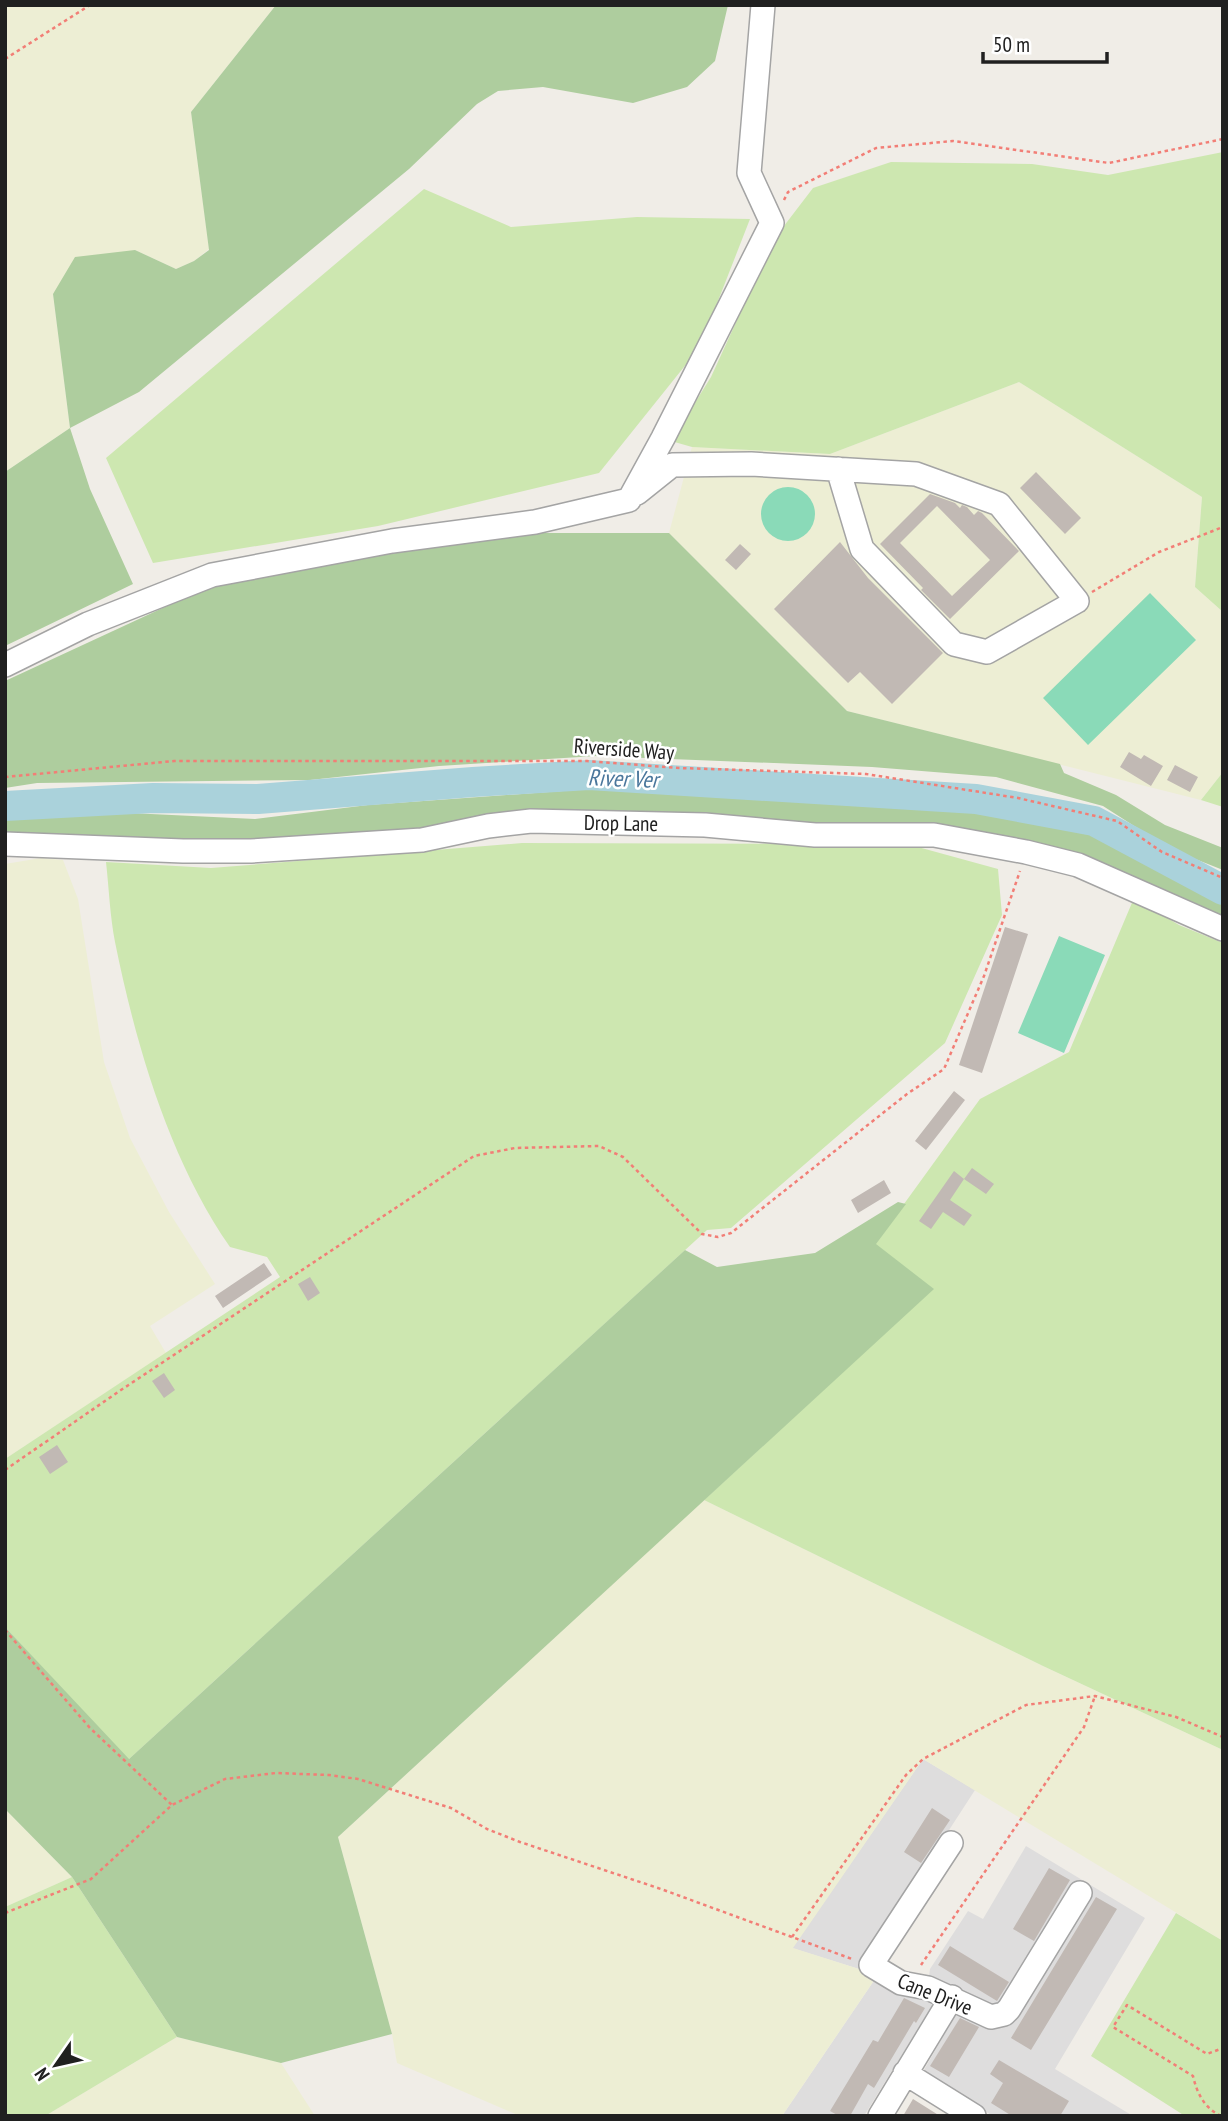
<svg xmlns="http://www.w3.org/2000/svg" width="1228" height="2121" font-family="'PT Sans Narrow',sans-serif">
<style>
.residential{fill:#dedddd}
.farmland{fill:#edeed4}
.grass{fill:#cde7b0}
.forest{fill:#aecd9e}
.pitch{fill:#8adab8}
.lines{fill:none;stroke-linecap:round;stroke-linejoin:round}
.river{stroke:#aad2db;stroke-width:30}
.building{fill:#c1b9b4;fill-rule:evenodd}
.minor-casing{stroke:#a4a4a4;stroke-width:26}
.path{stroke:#f27e76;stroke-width:2.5;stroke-dasharray:3.5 3.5;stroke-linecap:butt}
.minor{stroke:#fff;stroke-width:23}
.labels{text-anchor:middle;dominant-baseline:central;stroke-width:5;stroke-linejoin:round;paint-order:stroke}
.street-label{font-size:21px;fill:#202020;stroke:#fff}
.water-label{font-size:23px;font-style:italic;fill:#4b779c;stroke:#fff}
</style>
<rect width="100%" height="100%" fill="#f0ede7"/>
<path class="residential" d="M923,1759L975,1790L859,1969L792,1948Z
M1026,1846L1145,1918L1055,2069L1133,2116H993L926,2075L924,2070L966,1996L932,1980L929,1976L930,1969L968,1911L983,1919Z
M873,1982L885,1983L937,2003L931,2016L924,2019L864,2116H782Z"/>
<path class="farmland" d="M5,5H276L191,112L209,249L194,261L176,269L135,250L53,294L70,428L5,472Z
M1019,382L1202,497L1195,587L1223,612V772L1201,800L847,711L669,533L692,447L830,454Z
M41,858L63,860L78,899L104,1062L130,1138L169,1212L215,1284L150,1326L166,1353L5,1459V864Z
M704,1500L1043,1666L1223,1750V1941L923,1759L793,1948L859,1969L873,1982L782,2116H520L397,2063L392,2034L338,1837Z
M5,1809L72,1877L5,1907Z
M177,2037L281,2063L315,2116H45Z"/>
<path class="grass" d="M1223,152V612L1195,587L1202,497L1019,382L830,454L692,447L671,441L711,377L774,239L813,188L891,162L1032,164L1108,175Z
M424,189L511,227L637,217L750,219L700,347L599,473L378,526L153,563L106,458Z
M1223,772V807L1201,800Z
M522,843L907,844L998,869L1002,915L945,1043L731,1228L707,1230L128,1760L5,1627V1459L280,1277L267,1257L230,1247C170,1161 136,1046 115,942C110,916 109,889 106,862L211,868Z
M1134,898L1179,925L1223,943V1750L1043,1666L704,1500L933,1289L875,1244L980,1099L1069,1052Z
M72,1877L177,2037L45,2116H5V1907Z
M1176,1913L1223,1941V2116H1185L1091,2056Z"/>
<path class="forest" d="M276,5H728L715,61L687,87L633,103L543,87L498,91L477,104L409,169L139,392L70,428L90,489L133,584L5,646V472L70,428L53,294L75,257L135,250L176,269L194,261L209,250L191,112Z
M521,533H669L847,711L1060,764L1064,773L1116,795L1165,825L1223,848V870L1170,849L1103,806L996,777L872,767L596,756L439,766L310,780L37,783L5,788V681L221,581Z
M590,789L764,799H884L1024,811L1086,828L1132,852L1223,894V925L1167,899L923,829L414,833L283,842L5,837V819L130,813L255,819L368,805Z
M898,1202L906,1204L876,1244L934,1289L338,1837L392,2034L281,2063L177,2037L72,1877L5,1809V1627L129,1759L685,1250L717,1267L815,1253Z"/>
<path class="pitch" d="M761 514a27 27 0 1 1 54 0a27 27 0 1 1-54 0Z
M1150,593L1196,640L1088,745L1043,698Z
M1059,936L1105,955L1064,1053L1018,1033Z"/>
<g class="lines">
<path class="river" d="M5,806L153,798L258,799L473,782L589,775L976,799L1094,821L1223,890"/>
</g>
<path class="building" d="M1036,472L1081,518L1065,534L1020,488Z
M930,494L955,503L960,508L962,505L967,507L974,515L978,511L982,513L1019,551L950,619L921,590L923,588L880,544ZM937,506L990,560L952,596L900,543Z
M840,542L868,578L943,653L892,704L860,672L848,683L774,609Z
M740,544L751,554L736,570L725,560Z
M1129,752L1141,759L1144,755L1163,766L1151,786L1120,767Z
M1175,765L1198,777L1190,792L1167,780Z
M1005,927L1028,934L982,1073L959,1065Z
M954,1091L965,1100L926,1150L915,1141Z
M972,1168L994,1184L986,1194L964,1179Z
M954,1171L964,1179L950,1200L972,1215L964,1226L943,1212L931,1229L919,1221Z
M884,1180L891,1193L858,1213L851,1200Z
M264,1263L272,1275L223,1308L215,1296Z
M310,1277L320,1293L308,1301L298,1284Z
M164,1373L175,1390L164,1398L152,1381Z
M57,1445L68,1462L50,1474L39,1457Z
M932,1808L950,1820L921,1863L904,1852Z
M1049,1868L1070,1880L1034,1941L1013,1929Z
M1096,1897L1117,1909L1031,2050L1011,2038Z
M950,1946L1009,1982L997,2001L938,1965Z
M904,1998L925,2008L916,2023L914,2021L874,2088L868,2084L850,2116H839L830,2111L873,2040L878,2042Z
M960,2018L979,2027L949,2077L930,2066Z
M999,2060L1069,2101L1060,2116H1012L991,2103L1003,2083L990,2074Z
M913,2099L940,2116H903Z"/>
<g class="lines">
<g class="minor-casing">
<path id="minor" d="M637,493L672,465L751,464L916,474L999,504L1077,601L987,652L954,644L862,549L838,469
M5,665L88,624L212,575L392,541L535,522L629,500L663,438L772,223L749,173L763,5
M5,844L183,851H251L422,840L488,826L531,821L705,825L815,835H934L1026,852L1078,865L1223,929
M951,1843L871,1965L901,1983L928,1988L991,2017L1004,2014L1009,2009L1080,1893
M905,2073L974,2116
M880,2116L952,1997"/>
</g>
<path class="path" d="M5,59L90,5
M784,200L788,192L876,148L953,141L1109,163L1223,139
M1092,592L1159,552L1223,527
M5,777L174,761H587L679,768L866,774L1018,798L1117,821L1162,852L1223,878
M5,1470L118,1392L474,1156L515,1148L599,1146L623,1157L702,1234L718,1237L731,1233L907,1094L944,1069L984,976L1020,871
M5,1630L90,1728L172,1805
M5,1913L91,1879L172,1805L225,1779L276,1773L329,1775L358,1779L451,1808L487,1829L520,1842L661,1889L852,1959
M792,1937L906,1775L923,1759L1026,1705L1095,1696L1176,1717L1223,1737
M921,1965L1084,1727L1095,1696
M1221,2116C1204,2108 1197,2093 1193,2076L1113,2027L1127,2005L1207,2054L1223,2048"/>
<use href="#minor" class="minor"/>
</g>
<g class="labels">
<g class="street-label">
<text transform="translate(624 749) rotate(4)">Riverside Way</text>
<text transform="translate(621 823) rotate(1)">Drop Lane</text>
<text transform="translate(935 1994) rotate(22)">Cane Drive</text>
</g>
<g class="water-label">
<text transform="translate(623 778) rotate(2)">River Ver</text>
</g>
</g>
<rect width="1228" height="2121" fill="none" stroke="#202020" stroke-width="14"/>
<g transform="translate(56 2065) rotate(236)" stroke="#ffffff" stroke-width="5" paint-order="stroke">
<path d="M0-5L12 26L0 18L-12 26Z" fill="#202020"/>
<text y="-10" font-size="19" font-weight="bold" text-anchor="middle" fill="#202020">N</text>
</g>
<path d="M983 52v10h124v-10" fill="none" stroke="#202020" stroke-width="3.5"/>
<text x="993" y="52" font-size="21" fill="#202020" stroke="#ffffff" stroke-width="5" paint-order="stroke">50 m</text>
</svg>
